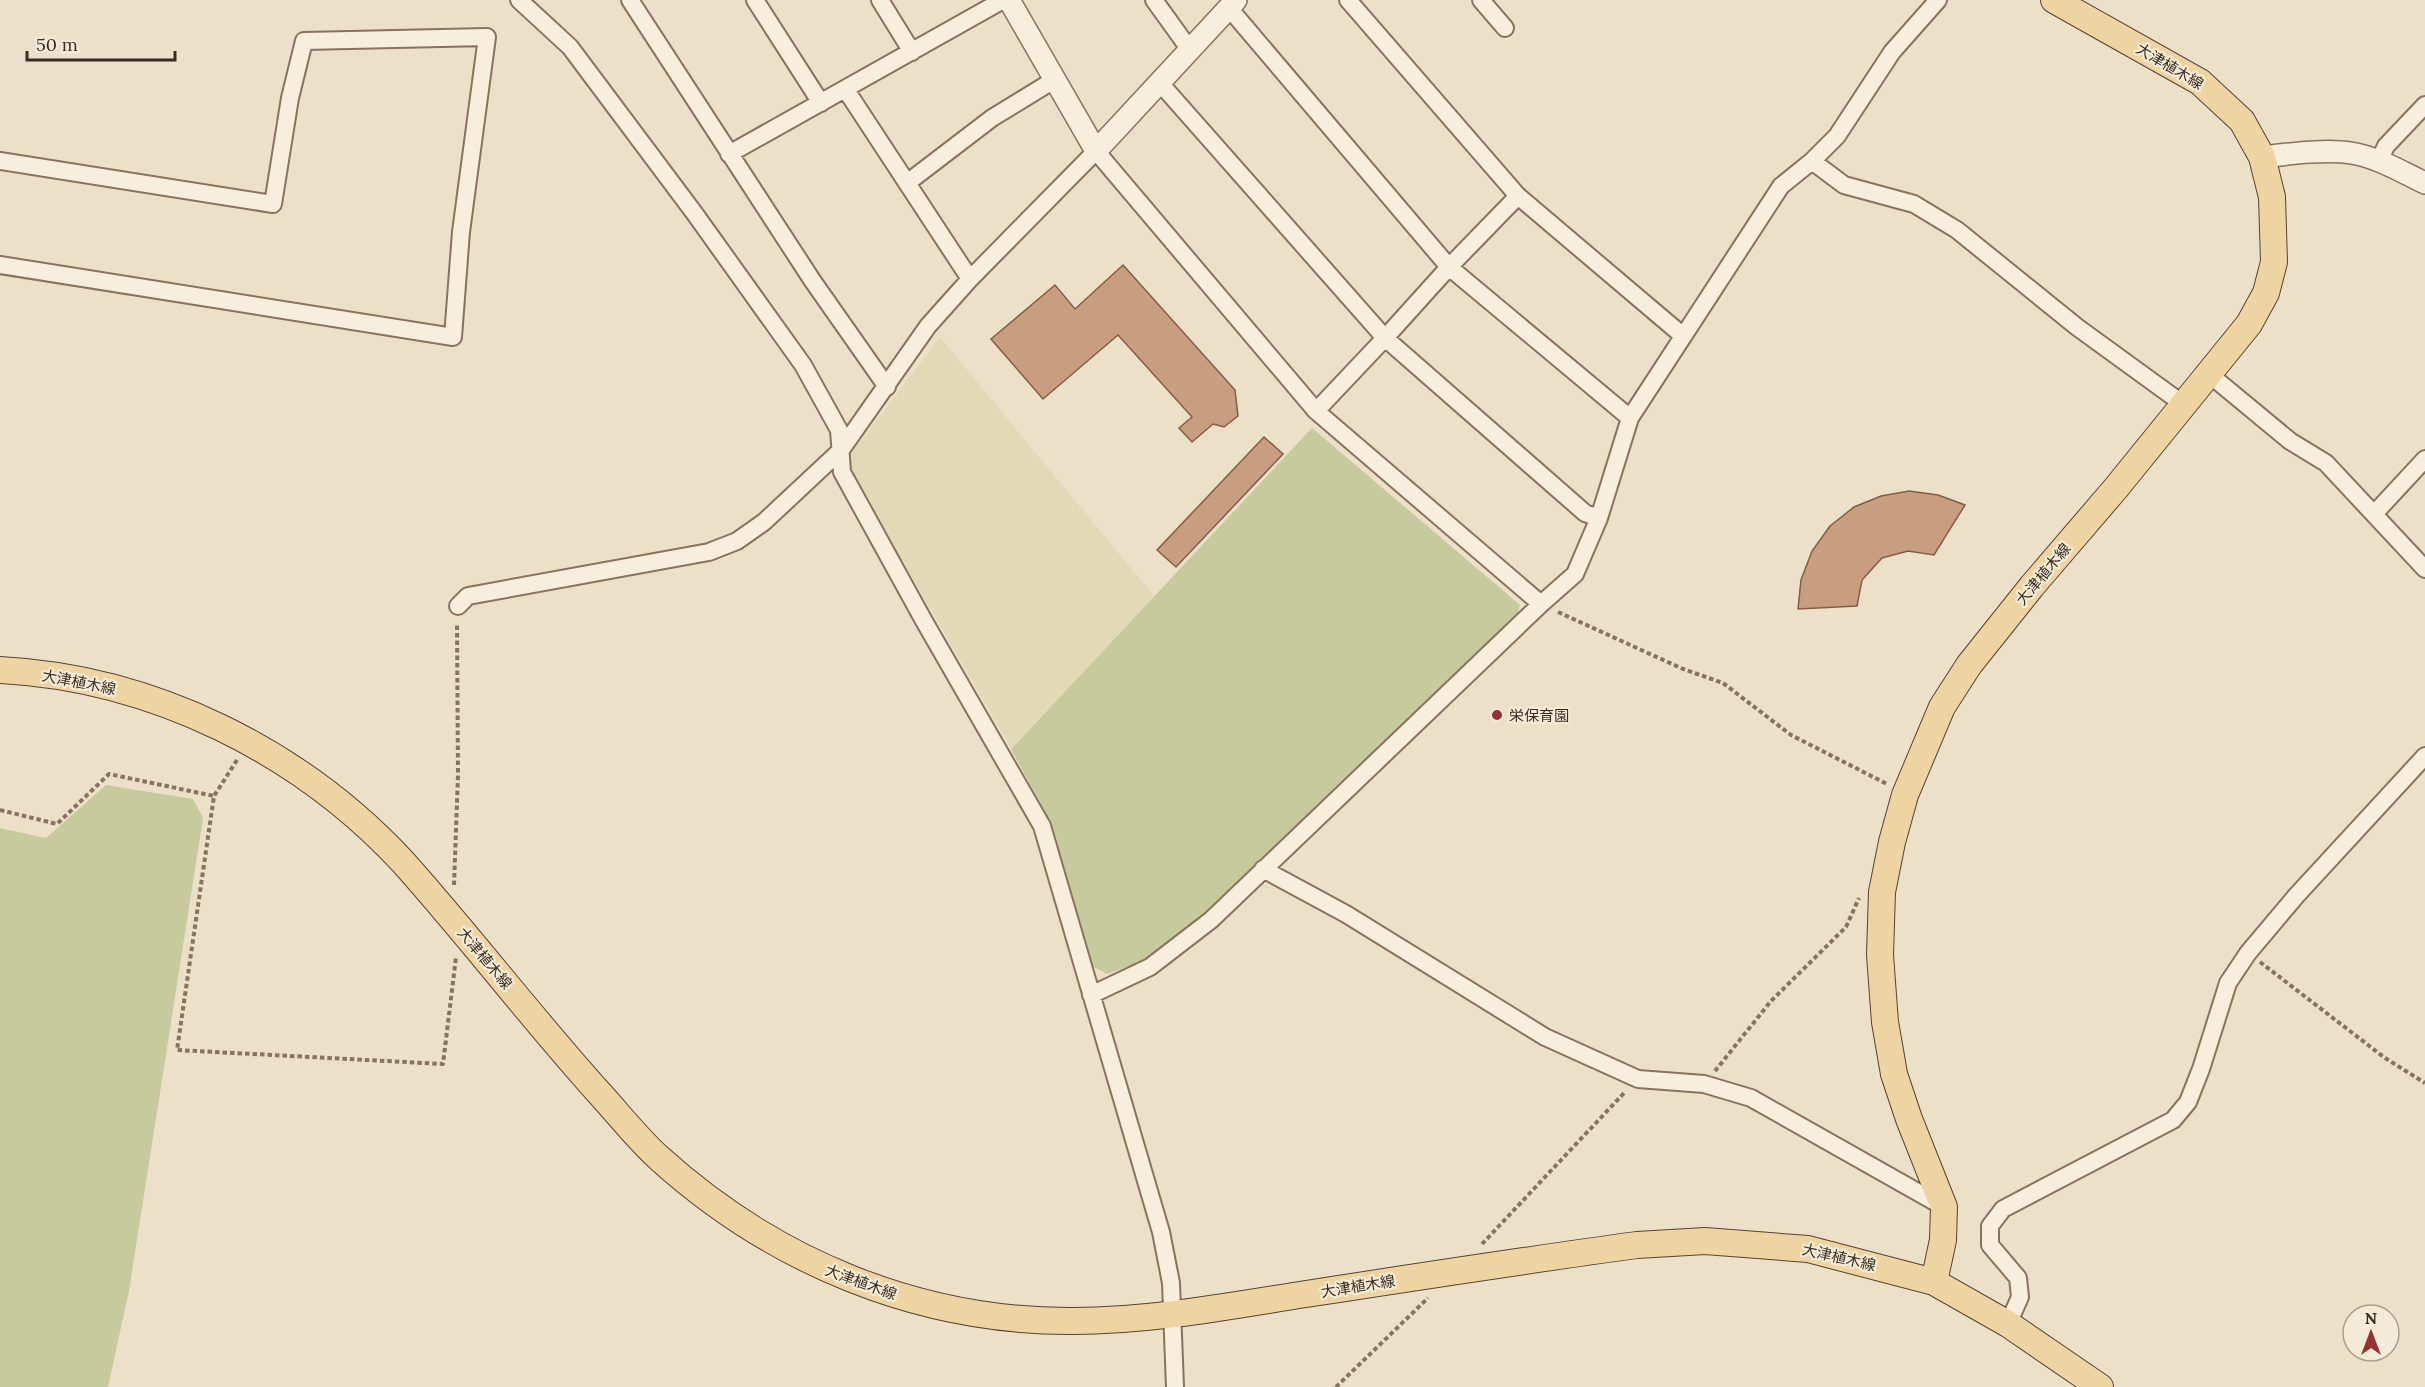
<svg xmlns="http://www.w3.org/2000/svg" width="2425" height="1387" font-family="Lora,'Noto Sans JP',serif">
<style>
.farmland{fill:#e2dab6}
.green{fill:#c6ca9c}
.building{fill:#c89d80;stroke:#855d45;stroke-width:1.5}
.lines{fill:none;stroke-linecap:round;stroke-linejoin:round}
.minor-casing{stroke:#87735e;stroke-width:20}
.tertiary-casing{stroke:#87735e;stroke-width:24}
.primary-casing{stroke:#564232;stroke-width:28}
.path{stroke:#87735e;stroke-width:4;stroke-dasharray:4.5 3;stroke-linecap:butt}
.minor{stroke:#f7eedb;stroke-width:16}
.tertiary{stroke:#f7eedb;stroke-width:21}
.primary{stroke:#edd4a2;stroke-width:26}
.poi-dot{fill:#933133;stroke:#f4ebd7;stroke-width:2}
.labels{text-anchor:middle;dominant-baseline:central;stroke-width:4.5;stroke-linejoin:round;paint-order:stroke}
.street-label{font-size:15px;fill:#392c21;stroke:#f4ebd7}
.poi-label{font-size:15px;fill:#392c21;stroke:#f4ebd7;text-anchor:start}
</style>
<rect width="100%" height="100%" fill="#ece1c8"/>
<path class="farmland" d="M940,337L1154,596L1011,748L851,472V454Z"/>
<path class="green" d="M1312,428L1520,605L1517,615L1203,914L1146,960L1107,974L1090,965L1051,823L1011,749Z
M106,785L193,799L203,818L129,1291L108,1387H0V828L46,838Z"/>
<path class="building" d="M1123,265L1235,390L1238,416L1224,427L1213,424L1192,442L1179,428L1192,417L1118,335L1043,399L991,339L1055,285L1075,309Z
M1264,437L1283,454L1176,567L1157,550Z
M1909,491L1938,495L1965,505L1934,555L1908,551L1882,558L1862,580L1857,606L1798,609L1801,580L1812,551L1830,526L1854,507L1881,496Z"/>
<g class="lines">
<g class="minor-casing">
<path id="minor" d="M519,0L570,47L695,214L803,365L839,430L842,472L924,621L1042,826L1161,1232L1171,1283L1175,1387
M630,0L812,280L887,387
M755,0L821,103
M880,0L912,52
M1154,0L1190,50
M1348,0L1518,196L1682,335
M1481,0L1505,28
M1160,83L1385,338L1449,267L1229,8
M846,90L907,183
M729,154L1003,0
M0,161L273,204L290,98L304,41L487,37L461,232L453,337L0,265
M1812,161L1844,185L1914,204L1957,230L2077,327L2183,404
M2379,161L2386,146L2425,105
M1518,196L1449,267L1630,418
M970,279L907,183L992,118L1054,80
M2209,374L2290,441L2326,463L2425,569
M1316,411L1385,338L1585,513L1599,518
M2374,514L2425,459
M458,606L468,596L709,552L737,541L764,522L841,450L928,326L970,279L1096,151L1316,411L1541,604
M1263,869L1346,914L1545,1037L1638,1079L1704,1084L1751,1098L1944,1207
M1091,995L1150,967L1211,920L1541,604L1575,574L1599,518L1630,418L1781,186L1812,161L1837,136L1892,52L1938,0
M2008,1324L2020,1297L2018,1278L1990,1245V1226L2003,1209L2173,1120L2188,1102L2201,1069L2228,983L2248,953L2296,896L2425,756"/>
</g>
<g class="tertiary-casing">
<path id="tertiary" d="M1009,0L1096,151L1236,0
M2262,157C2288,154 2326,149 2351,153C2377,157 2402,172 2425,183"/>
</g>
<g class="primary-casing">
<path id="primary" d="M0,670C153,678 300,751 403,862C471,938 533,1020 601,1095C620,1116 638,1139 659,1158C773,1261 918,1322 1073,1321C1151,1321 1229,1306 1306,1294C1416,1277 1526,1260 1637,1245L1705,1241L1808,1249L1934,1282L2008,1324L2100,1387
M1934,1282L1943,1240L1944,1207L1909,1119L1894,1074L1885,1022L1880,955L1882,892L1892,842L1905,795L1942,707L1969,665L2032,586L2116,488L2249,324L2266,293L2274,262L2272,197L2262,157L2242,121L2200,82L2054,0"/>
</g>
<path class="path" d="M1558,612L1683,669L1723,683L1791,735L1887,784
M237,760L214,796L177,1050L443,1064L456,957
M0,810L57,824L109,774L214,796
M454,885L458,775L457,623
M2260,962L2385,1058L2425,1083
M1715,1071L1771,1001L1846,927L1859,898
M1482,1244L1625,1092
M1336,1387L1428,1298"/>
<use href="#minor" class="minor"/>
<use href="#tertiary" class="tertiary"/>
<use href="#primary" class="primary"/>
</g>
<circle class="poi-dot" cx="1497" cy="715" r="6"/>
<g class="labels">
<g class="street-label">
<text transform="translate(2170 66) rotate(31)">大津植木線</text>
<text transform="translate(2043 574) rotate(-50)">大津植木線</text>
<text transform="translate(79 682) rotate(11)">大津植木線</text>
<text transform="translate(485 958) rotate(50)">大津植木線</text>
<text transform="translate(1839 1257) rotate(13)">大津植木線</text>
<text transform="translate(861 1282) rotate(20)">大津植木線</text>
<text transform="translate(1358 1286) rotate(-9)">大津植木線</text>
</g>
<g class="poi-label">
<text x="1509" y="715">栄保育園</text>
</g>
</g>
<g transform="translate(2371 1333)"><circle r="28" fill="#f4ebd7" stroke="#a99f8e" stroke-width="1.5"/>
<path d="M0-4.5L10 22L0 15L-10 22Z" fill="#933133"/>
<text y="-9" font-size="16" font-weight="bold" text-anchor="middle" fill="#392c21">N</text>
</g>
<path d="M27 51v9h148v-9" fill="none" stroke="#392c21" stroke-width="3"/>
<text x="36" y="51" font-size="18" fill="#392c21" stroke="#f4ebd7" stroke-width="4.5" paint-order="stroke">50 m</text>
</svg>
